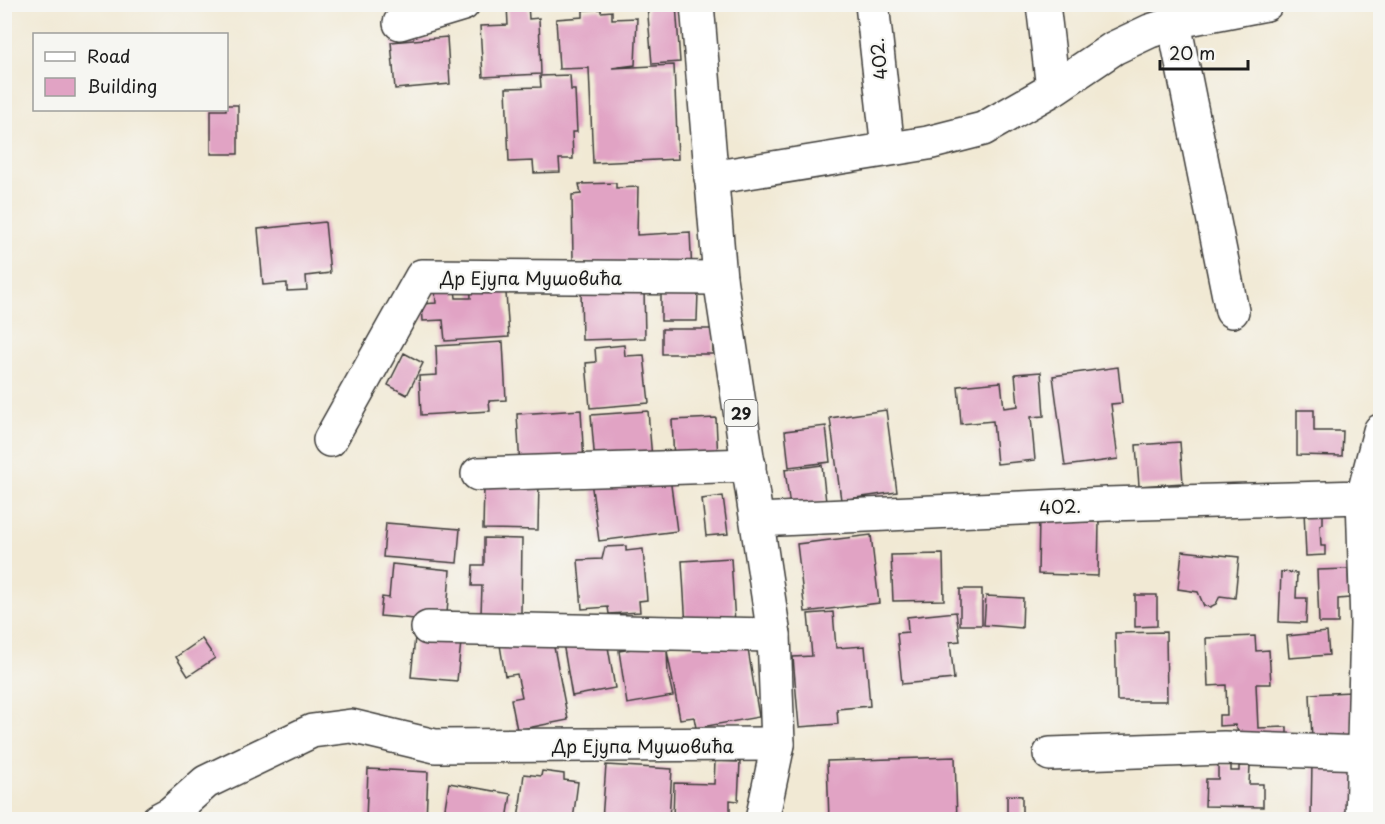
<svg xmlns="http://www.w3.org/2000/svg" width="1385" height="824" font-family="'Playpen Sans',sans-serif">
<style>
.building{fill:#e1a3c4}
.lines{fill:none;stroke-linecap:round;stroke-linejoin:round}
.minor-casing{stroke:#3c3b38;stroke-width:36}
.major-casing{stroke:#3c3b38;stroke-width:36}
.minor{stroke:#fff;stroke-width:33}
.major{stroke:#fff;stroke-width:33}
.labels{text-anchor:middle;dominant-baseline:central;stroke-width:4.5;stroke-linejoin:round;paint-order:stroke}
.shield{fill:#f6f6f2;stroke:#5d5d5c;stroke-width:1.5}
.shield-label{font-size:16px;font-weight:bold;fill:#1c1c1c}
.street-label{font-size:18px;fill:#1c1c1c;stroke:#f6f6f2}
</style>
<rect width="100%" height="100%" fill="#f6f6f2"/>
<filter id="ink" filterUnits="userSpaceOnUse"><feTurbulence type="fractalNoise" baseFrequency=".0167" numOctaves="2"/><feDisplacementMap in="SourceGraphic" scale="12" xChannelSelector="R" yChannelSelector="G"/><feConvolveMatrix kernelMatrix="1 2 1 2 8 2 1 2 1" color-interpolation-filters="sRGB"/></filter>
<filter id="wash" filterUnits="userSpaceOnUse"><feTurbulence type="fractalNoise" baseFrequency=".008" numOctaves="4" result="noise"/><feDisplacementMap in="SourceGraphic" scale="24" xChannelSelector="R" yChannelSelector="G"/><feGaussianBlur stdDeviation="1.35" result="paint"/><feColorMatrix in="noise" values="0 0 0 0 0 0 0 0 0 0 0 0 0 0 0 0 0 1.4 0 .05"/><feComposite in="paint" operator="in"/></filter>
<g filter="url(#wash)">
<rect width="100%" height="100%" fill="#f1e9d4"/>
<g id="blocks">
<path class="building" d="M528,4L529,19L539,18L541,74L483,77L480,26L508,25L507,5Z
M647,4H676L680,62L652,64Z
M601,9V12L612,11V19L637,18L635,65L612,68L674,65L678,159L593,163L589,68L559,69L556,19L583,17V10Z
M447,37L450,84L395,89L391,42Z
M570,75L571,90H575L577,132H572L573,159H559L560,172L534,173L533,161L509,162L506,88L541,87L540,76Z
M226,105H238V154H211V110H226Z
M616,183V188L638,187L637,235L690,232L692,273L573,261L572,195L581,194L579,184Z
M325,222L330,273L306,276L307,290L287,291V283L263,285L258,229Z
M505,278L509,337L445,341L443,320L423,321L422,304L436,303L435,290L455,289L456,298H471L470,280Z
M644,289L645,338L582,340L581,290Z
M661,291L698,292L697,321H661Z
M662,329H713V354H662Z
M503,342L506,400L489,401L490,411L421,415L419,376L437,375L436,346Z
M624,345L625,356L644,355L649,403L590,408L586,363L596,362L595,348Z
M404,353L423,363L407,395L388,385Z
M1118,367L1122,403L1111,404L1118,459L1065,466L1053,376Z
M1041,372L1044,416L1031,417L1035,460L997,464L993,421L961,424L958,386L1001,382L1004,408L1018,406L1015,374Z
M581,410L584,464L520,468L517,414Z
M886,410L897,492L841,500L830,418Z
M1297,410H1314V431H1343L1342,456L1297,455Z
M648,411L652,459L595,463L591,415Z
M716,418L718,460L674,461L672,420Z
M826,426L830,462L789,467L785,431Z
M1180,442L1183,483L1139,486L1136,445Z
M822,465L826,502L790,507L785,470Z
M669,470L677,531L599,541L591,481Z
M539,482L538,530L483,529L484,486Z
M723,496L728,534L706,536L702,499Z
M1304,511H1323V524L1320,525L1321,546H1325V555L1306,556Z
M1039,515L1062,521L1099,522L1098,576L1038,574Z
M386,523L460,529L457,563L383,557Z
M871,535L879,603L805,612L797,544Z
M484,538L522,539L521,614H481L482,586H472L473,565H484Z
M626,546V551L643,549L647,600L639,601L640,612L609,614L608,607L582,609L578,560L602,559L605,547Z
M1182,551L1239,557L1235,598L1220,596L1216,604L1210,607L1204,606L1198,592L1178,589Z
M943,554L944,600L893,601L891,555Z
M731,558L735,624L686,627L682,561Z
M392,564L450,570L447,614L427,620L380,616L382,597L389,598Z
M1348,569L1349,598L1338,599V623H1319L1317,570Z
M1281,572L1297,573L1296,598H1307L1306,623L1279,622Z
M960,589H982V625H960Z
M1135,595H1157V626L1135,627Z
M986,596L1023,598L1022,628L984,625Z
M833,612L836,648L865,646L870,706L837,709L838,724L799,727L793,657L812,656L808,614Z
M956,612L960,641L950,642L954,679L902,684L897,633L908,632L907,617Z
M416,627L462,632L457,681L411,677Z
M1166,632L1167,701H1117L1115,633Z
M1327,632L1329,655L1289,658L1287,636Z
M606,635L615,688L572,696L563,643Z
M1255,636L1256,651L1269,650L1271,684H1256L1258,728L1287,727V738L1244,744L1235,725L1219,726V715H1227L1226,685L1208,686L1206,638Z
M746,637L759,717L696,728L694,717L680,719L667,651L668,674L673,696L627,704L619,651L665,644L667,651Z
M202,639L215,658L188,676L176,657Z
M553,642L568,720L517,730L511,699L522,697L517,674L505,676L500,645Z
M1351,692L1353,738L1312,740L1310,694Z
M955,757L957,820H829L827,761Z
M715,761L740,762L738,801L730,800V820H673L674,783L714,784Z
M1312,762H1359L1358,817L1311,816Z
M606,765L672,769L669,820H602Z
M1218,765H1231V771H1239V766H1250L1249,784H1263V807L1205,806L1206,779H1218Z
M368,769L428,772L426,820H366Z
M542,771L564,774V780L578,782L573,820H518L524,774L541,776Z
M449,783L511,794L507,820H443Z
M1007,795L1022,796V817H1036V820H1007Z
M1260,816L1261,820H1212V818Z"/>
</g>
</g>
<g filter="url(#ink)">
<use href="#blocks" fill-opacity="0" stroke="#3c3b38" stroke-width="1.5"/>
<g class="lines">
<g class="minor-casing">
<path id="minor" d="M872,4L888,149
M1043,4L1053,89
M400,23L463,4
M1174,23L1232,311
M711,178L928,143L983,129L1053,89L1114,48L1150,31L1188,19L1266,4
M330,440L422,276L720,278
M478,474L749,465
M757,520L1107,504L1363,497
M428,628L774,635
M1050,754L1224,748L1364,753
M158,820L171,813L206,782L312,731L351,726L435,746L778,744
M1362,820L1367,624L1363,497L1380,431"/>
</g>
<g class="major-casing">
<path id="major" d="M697,4L720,278L774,635L778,744L762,820"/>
</g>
<use href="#minor" class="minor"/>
<use href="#major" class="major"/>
</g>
</g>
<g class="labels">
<rect class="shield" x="724.5" y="400" width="33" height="26" rx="4.5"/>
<g class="shield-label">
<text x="741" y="413">29</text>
</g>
<g class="street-label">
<text transform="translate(878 59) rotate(-96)">402.</text>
<text x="531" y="277">Др Ејупа Мушовића</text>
<text transform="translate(1060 506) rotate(-3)">402.</text>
<text x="643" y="745">Др Ејупа Мушовића</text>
</g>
</g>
<rect width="1385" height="824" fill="none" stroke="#f6f6f2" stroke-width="24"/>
<rect x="33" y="33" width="195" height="78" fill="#f6f6f2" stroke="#9f9f9c" stroke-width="1.5"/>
<rect x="45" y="52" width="30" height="9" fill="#ffffff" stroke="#9f9f9c" stroke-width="1.5"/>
<text x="87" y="63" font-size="18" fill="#1c1c1c">Road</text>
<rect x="45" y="78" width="30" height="18" fill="#e1a3c4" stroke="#9f9f9c" stroke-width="1.5"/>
<text x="87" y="93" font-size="18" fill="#1c1c1c">Building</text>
<path d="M1160 60v9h88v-9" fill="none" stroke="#1c1c1c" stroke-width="3"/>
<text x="1169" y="60" font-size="18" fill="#1c1c1c" stroke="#f6f6f2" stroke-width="4.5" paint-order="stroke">20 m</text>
</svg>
